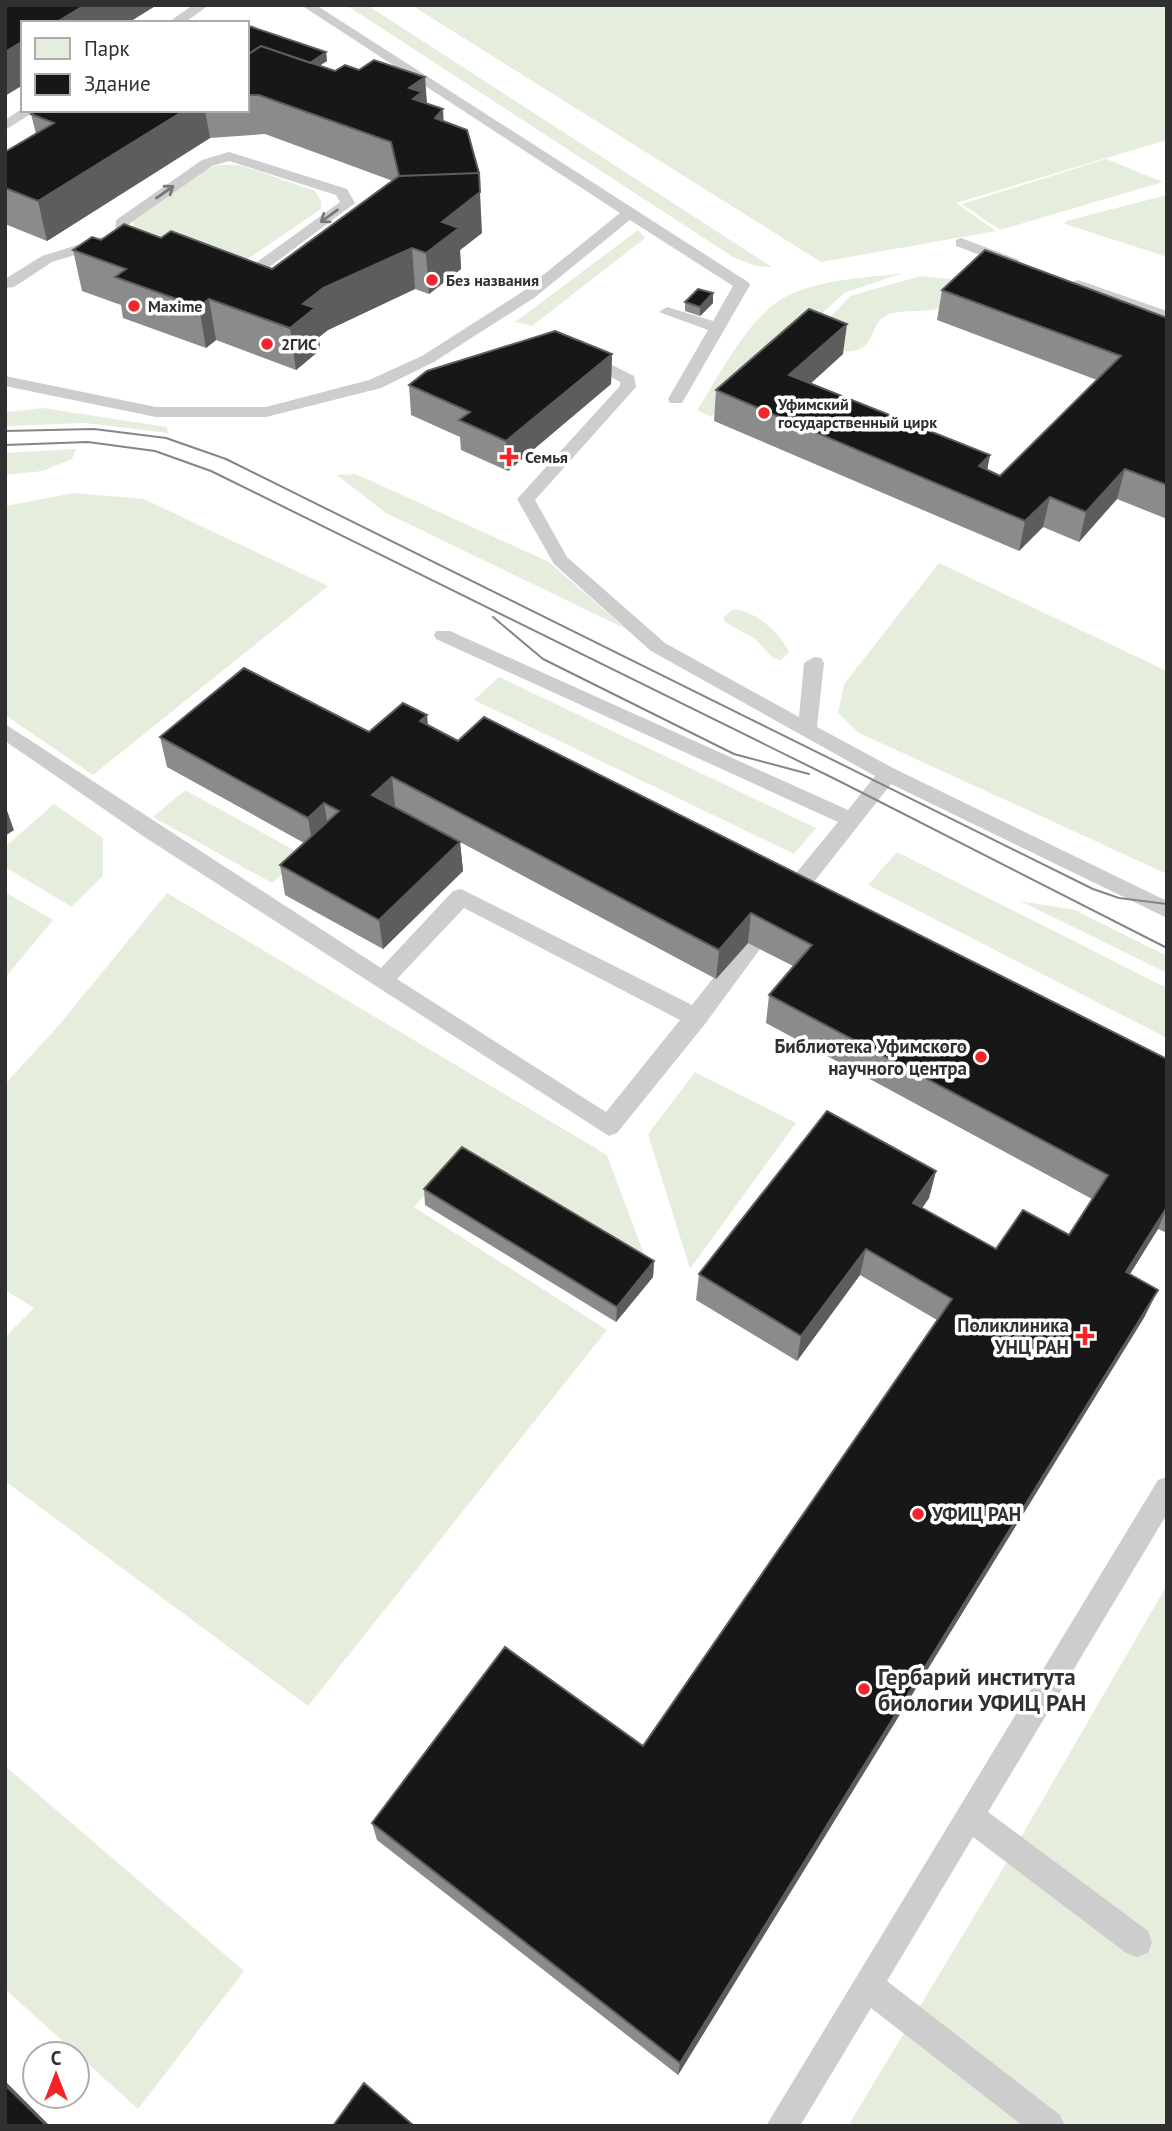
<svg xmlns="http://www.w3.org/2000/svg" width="1172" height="2131" font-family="'PT Sans',sans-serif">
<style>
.green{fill:#e5eedd}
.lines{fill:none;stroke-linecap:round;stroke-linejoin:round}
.service{fill:#cdcdcd;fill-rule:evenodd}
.tram{stroke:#858585;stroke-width:2}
.wall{fill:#8b8b8b}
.shaded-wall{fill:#5d5d5d}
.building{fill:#171717;stroke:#5d5d5d;stroke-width:2}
.oneway{stroke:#777}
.poi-dot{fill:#f4252a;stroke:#fff;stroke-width:2.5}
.labels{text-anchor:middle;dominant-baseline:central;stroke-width:7;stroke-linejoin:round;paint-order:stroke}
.far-poi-label{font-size:16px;font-weight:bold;fill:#303030;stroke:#fff;text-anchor:start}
.poi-label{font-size:19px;font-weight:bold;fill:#303030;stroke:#fff;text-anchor:end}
.near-poi-label{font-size:23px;font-weight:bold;fill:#303030;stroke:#fff;text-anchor:start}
</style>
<rect width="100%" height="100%" fill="#fff"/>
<path class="green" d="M346,5H367L772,267L756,266L733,257Z
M411,5H1167V140L956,203L996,231L821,262Z
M1106,159L1163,182L1000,230L962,204Z
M218,165H240L315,191L321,201V209L242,263L136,234L133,222L209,168Z
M1167,195V257L1065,224L1066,221Z
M638,230L645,238L532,326L515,322Z
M903,273L844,293L711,417L697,410C720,375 749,315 787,296C822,279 865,278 903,273Z
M920,276L973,281C965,289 955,301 945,306C932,314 903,308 887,315C870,323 875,345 857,350C842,355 824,344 810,339L850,296Z
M43,408L167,427L168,433L85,423L5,426V412Z
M76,449L72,459L43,471L5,475V453Z
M356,474L549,562L626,629L386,513L337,475Z
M74,493L144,499L328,586L93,775L5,715V506Z
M939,563L1167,671V874L859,733L838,713L844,684Z
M733,609C756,611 779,632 789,652L781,660L773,658L755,639L725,622L723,618Z
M499,677L816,828L794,854L474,700Z
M185,790L303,855L272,883L153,817Z
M54,804L103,838V876L72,907L5,867V847Z
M897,852L1167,988V1038L868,885Z
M5,892L53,920L5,978Z
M167,893L607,1155L648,1265L463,1153L414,1207L607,1330L308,1706L5,1481V1337L34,1308L5,1290V1084L60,1024Z
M1020,901L1075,910L1167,956V973Z
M695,1072L796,1123L690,1269L648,1134Z
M1167,1585V2126H848L999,1875Z
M5,1766L244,1971L138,2109L5,1989Z"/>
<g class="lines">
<path class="service" d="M193,5H209L184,23H167Z
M301,5H316L748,282L750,285L682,403H670L668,399L708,330L659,312L667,307L713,321L733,286L630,220L534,298L434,362L381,388L266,417H156L5,386V376L156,407H266L369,380L422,356L522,292L620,213Z
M23,108L37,110L5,130V120Z
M229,152L347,189L355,203L256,277L230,278V272L246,270L340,202L336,195L229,161L212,166L128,225L125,240H115L116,220L202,160Z
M103,237L111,242L108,245L52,262L14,287L5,288V279L42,256Z
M961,238L1017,259L1020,262L1012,267L956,246V240Z
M1078,280L1167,311V322L1072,288V282Z
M596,357L634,376L636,387L535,500L567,557L665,643L799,717L804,663L814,657L821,658L824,663L817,727L895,769L1167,901V918L891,784L795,906H779L776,900L779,894L838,822L436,639L434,635L436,631H450L848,810L875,776L651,651L554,564L517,499L620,386V382L590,365V359Z
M5,724L381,968L453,891L461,889L692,1005L744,939H760L763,945L705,1024L617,1133L609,1136L146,838L5,741ZM464,908L680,1020L606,1112L397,979Z
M1167,1477V1514L988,1812L1148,1931L1152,1942L1148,1953L1137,1957L1126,1953L973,1837L887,1981L1060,2115L1065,2126H1023L871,2008L800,2126H766L1158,1480Z"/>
<path class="tram" d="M5,431L94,429L166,438L226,459L1093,889L1119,898L1167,904
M5,445L88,442L155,451L211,471L841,782L1167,948
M493,617L543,659L734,754L809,774"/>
</g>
<path class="wall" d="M247,28L326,52L327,61L319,66L443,109V121L482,233L460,250L461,269L429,294L415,289L328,330L319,337L320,350L296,370L216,340L206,348L123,318L121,305L82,291L73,250L101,240L161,238L272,269L393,181L265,134L210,138L47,241L5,224V152L36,134L31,114L38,110H247Z
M942,290L1167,318V519L1117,499L1079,542L1043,527L1019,551L714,421L716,390L843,354L811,383L990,455L987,470L1000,476L1097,380L937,320Z
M685,302L713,303L700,316L685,311Z
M612,354L611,384L508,471L461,450L460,437L411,415L409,385Z
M428,726L458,741L1167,1059V1233L1158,1229L1130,1274L1145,1316L678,2075L377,1840L372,1823L643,1746L937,1320L860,1275L797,1361L696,1300L699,1274L936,1171L929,1198L922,1208L996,1249L1069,1235L1092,1199L766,1023L769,995L793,966L748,943L716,979L460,842L463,871L383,949L285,895L280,865L304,843L167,767L160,737L369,732Z
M424,1189L654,1261L653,1277L616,1322L425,1205Z"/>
<path class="shaded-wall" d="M85,5H157L128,23H55Z
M23,41V85L5,96V52Z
M326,52L327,61L306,74L305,65Z
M425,77L428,116L425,131L409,88Z
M443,109L445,148L435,118Z
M185,110H205L210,138L47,241L38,201Z
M480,192L482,233L460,250L461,269L429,294L426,253L442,222Z
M412,248L415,289L328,330L319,337L320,350L296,370L290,328L303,304L323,288Z
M713,293V303L700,316V307Z
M209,299L216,340L206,348L199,307Z
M847,324L843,354L787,405L789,375Z
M612,354L611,384L508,471L506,441Z
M990,455L984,486L979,466Z
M1125,469L1117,499L1079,542L1086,512Z
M1050,497L1043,527L1019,551L1025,521Z
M427,715L430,745L420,721Z
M392,777L395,807L372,795Z
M324,803L329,833L313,847L308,818Z
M5,805L14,830L5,836Z
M460,842L463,871L383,949L379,920Z
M751,913L748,943L716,979L719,950Z
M936,1171L929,1198L907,1230L913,1203Z
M1167,1207L1158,1229L1115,1298L1126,1272Z
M866,1249L860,1275L797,1361L801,1336Z
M654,1261L653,1277L616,1322L617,1307Z
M1158,1290L1145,1316L678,2075L680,2063Z
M5,2081L50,2126H47L5,2085Z"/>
<path class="building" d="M5,5H85L55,23H23V41L5,52Z
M249,26L326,52L310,63L261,46L247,55V28Z
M261,46L335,71L345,65L359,70L374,60L425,77L409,88L422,92L413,99L443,109L435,118L467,130L479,173L399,176L391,142L259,95H247V55Z
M38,110H185L38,201L5,188V152L54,123L31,114Z
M479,173L480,192L442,222L459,228L426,253L412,248L323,288L303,304L315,308L290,328L209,299L199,307L115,277L126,269L73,250L92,237L101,240L124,224L161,238L171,231L272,269L399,176Z
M985,250L1167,318V485L1125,469L1086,512L1050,497L1025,521L716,390L809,309L847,324L789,375L990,455L979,466L1000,476L1121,356L942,290Z
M698,289L713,293L700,307L685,302Z
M555,331L612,354L506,441L459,420L470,412L409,385L427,371Z
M244,668L369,732L403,703L427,715L420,721L458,741L484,717L1167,1059V1207L1126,1272L1158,1290L680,2063L372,1823L505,1647L643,1746L952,1299L866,1249L801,1336L699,1274L827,1111L936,1171L913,1203L996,1249L1023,1210L1069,1235L1108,1175L769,995L812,945L751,913L719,950L392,777L372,795L460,842L379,920L280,865L339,811L324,803L308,818L160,737Z
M462,1147L654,1261L617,1307L424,1189Z
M364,2083L414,2126H333Z
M5,2085L47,2126H5Z"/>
<defs><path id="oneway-shaft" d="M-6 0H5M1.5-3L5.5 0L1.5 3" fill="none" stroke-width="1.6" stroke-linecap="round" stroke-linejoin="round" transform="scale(1.75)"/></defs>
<g class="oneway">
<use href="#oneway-shaft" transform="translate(165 192) rotate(-35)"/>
<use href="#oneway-shaft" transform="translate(329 216) rotate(144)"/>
</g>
<g class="poi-dot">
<circle cx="432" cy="280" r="7"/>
<circle cx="134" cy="306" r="7"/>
<circle cx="267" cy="344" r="7"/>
<circle cx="764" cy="413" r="7"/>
<path d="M505.5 446.5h7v7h7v7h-7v7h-7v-7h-7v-7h7z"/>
<circle cx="981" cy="1057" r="7"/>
<path d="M1081.5 1325.5h7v7h7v7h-7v7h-7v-7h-7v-7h7z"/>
<circle cx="918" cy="1514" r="7"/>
<circle cx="864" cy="1689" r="7"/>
</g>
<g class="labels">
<g class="far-poi-label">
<text x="446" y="280">Без названия</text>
<text x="148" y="306">Maxime</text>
<text x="281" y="344">2ГИС</text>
<text x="778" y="404">Уфимский<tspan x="778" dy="18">государственный цирк</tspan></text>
<text x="525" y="457">Семья</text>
</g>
<g class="poi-label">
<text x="967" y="1046">Библиотека Уфимского<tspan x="967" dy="22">научного центра</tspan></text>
<text x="1069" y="1325">Поликлиника<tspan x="1069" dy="22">УНЦ РАН</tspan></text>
<text x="932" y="1514" text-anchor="start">УФИЦ РАН</text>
</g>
<g class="near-poi-label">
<text x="878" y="1676">Гербарий института<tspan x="878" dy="26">биологии УФИЦ РАН</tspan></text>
</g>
</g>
<rect width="1172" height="2131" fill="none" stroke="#303030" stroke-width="14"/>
<rect x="21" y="21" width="228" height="91" fill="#ffffff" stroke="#acacac" stroke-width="2"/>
<rect x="35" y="38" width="35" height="21" fill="#e5eedd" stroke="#acacac" stroke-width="2"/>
<text x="84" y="56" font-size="21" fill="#303030">Парк</text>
<rect x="35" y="74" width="35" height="21" fill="#171717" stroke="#acacac" stroke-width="2"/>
<text x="84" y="91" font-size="21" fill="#303030">Здание</text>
<g transform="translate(56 2075)"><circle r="33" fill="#ffffff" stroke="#acacac" stroke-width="2"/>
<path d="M0-5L12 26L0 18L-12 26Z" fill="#f4252a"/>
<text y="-10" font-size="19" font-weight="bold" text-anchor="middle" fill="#303030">С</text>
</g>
</svg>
